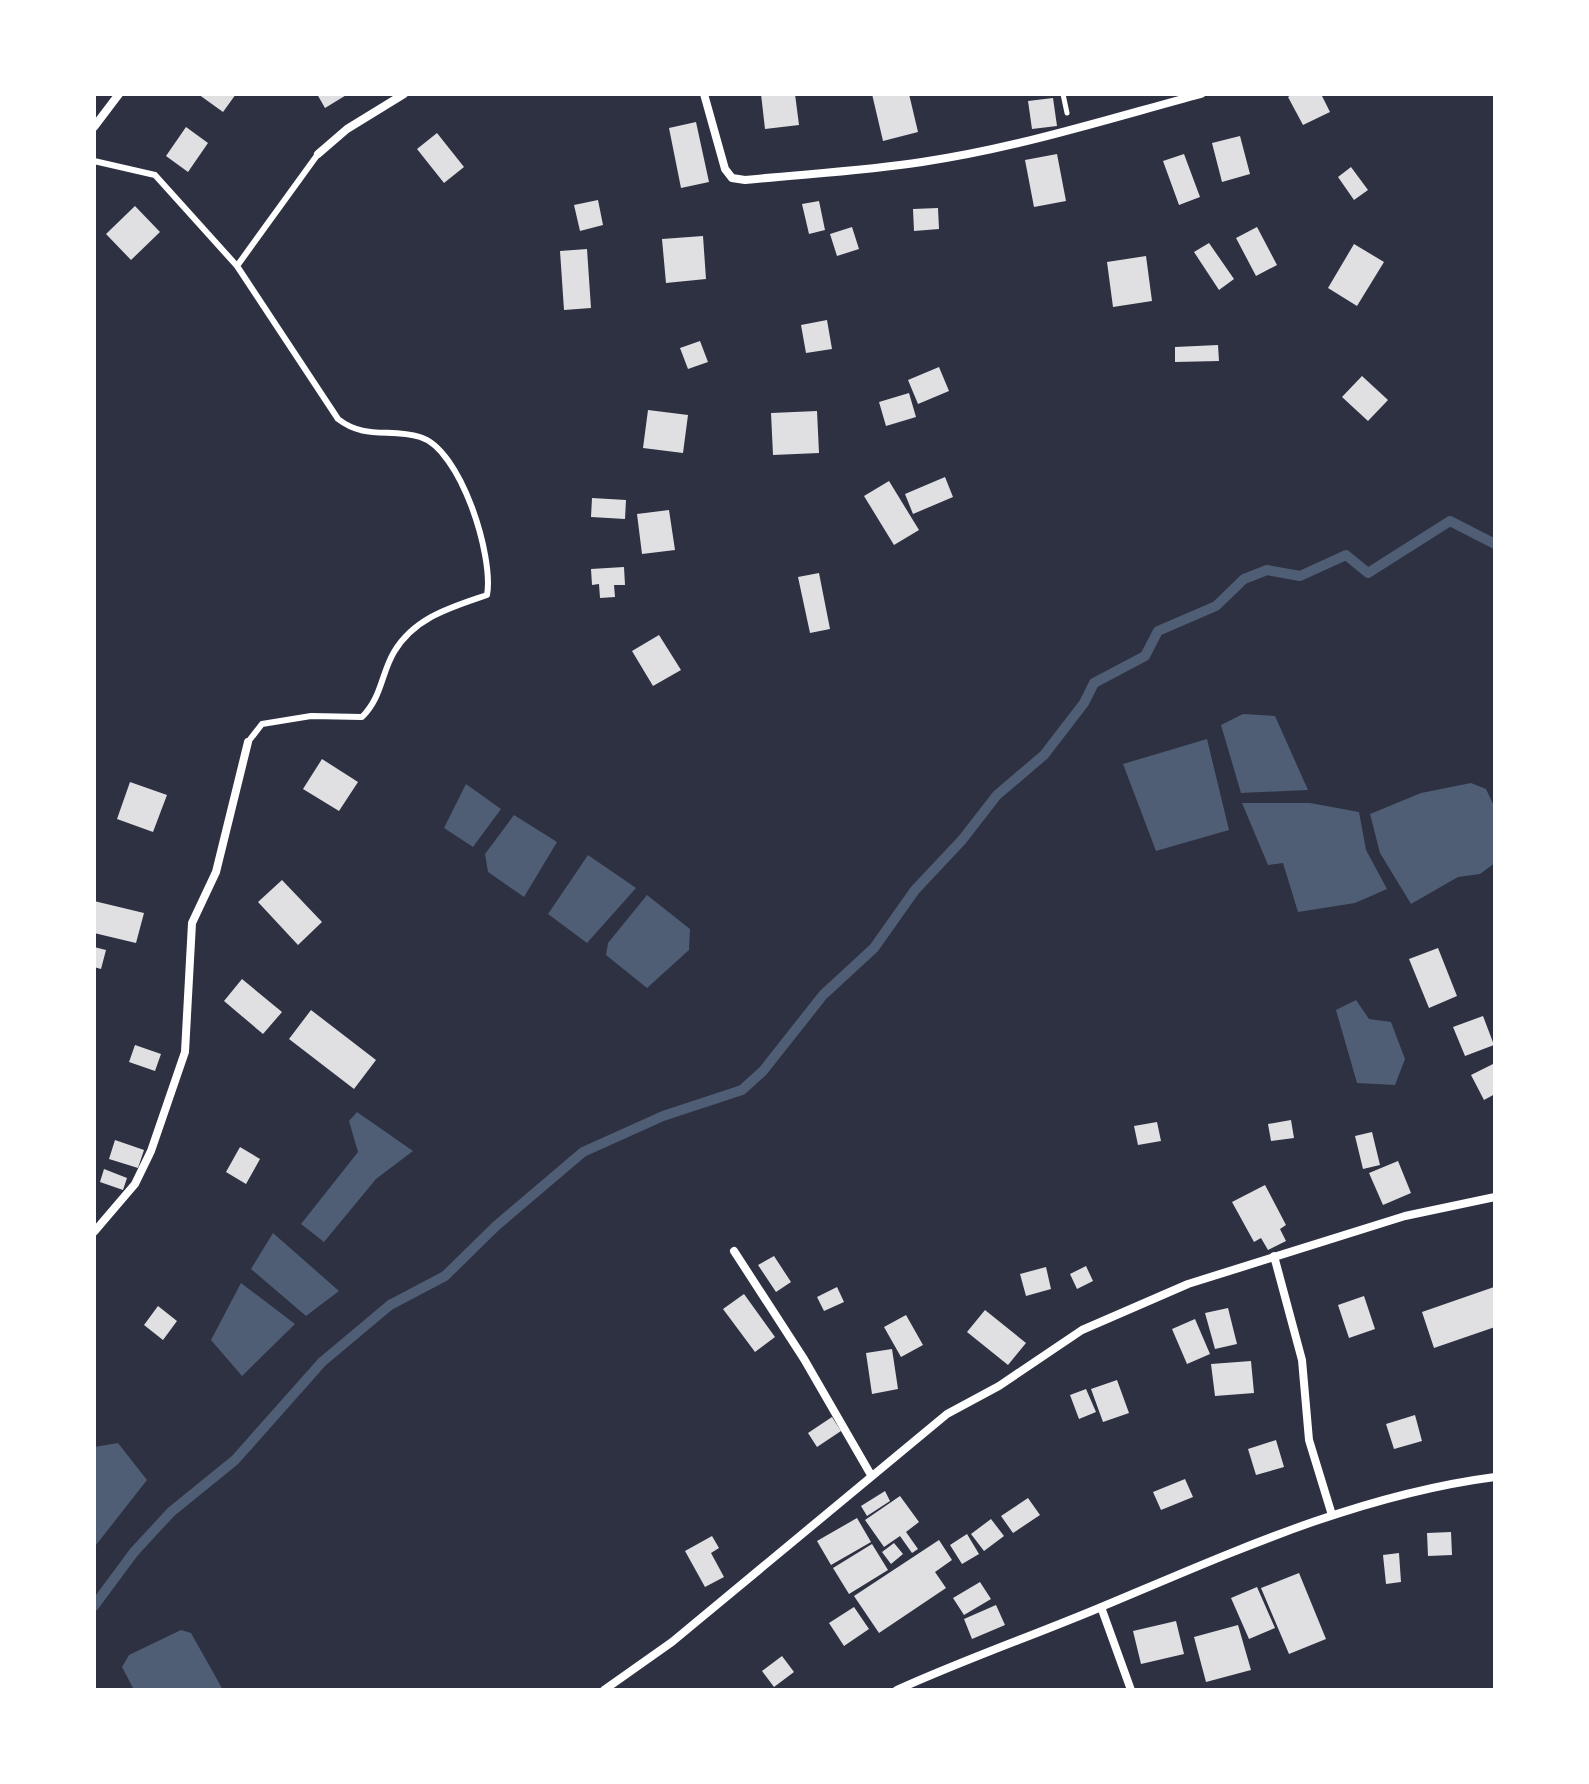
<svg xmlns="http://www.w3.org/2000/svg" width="1589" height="1784" font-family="'Alegreya Sans',sans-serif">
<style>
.water{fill:#4f5d75}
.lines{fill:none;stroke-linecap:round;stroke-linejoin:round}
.stream{stroke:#4f5d75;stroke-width:10}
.building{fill:#e0e0e3}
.path{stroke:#fff;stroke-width:5}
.service{stroke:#fff;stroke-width:6}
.minor{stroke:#fff;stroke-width:8}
</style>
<rect width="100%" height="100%" fill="#2d3142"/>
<path class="water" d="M1243,714L1275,716L1308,790L1241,793L1221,725Z
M1207,739L1229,830L1156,851L1123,764Z
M1471,783L1486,789L1495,808V863L1480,874L1458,877L1411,904L1380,853L1370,814L1421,793Z
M466,784L501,809L473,847L444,828Z
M1242,803H1310L1359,812L1366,850L1387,889L1355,903L1298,912L1283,863L1268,865Z
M514,815L557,842L524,897L488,872L485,854Z
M588,855L636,888L587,943L548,914Z
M647,895L690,929L689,950L647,988L606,955L608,943Z
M1356,1000L1369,1019L1391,1022L1405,1059L1395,1085L1357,1083L1336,1010Z
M357,1112L413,1151L376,1179L324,1242L301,1224L358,1152L349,1121Z
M273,1233L339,1291L306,1316L251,1269Z
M241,1283L295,1324L242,1376L211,1340Z
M118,1443L147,1480L96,1545L94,1447Z
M181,1630L191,1633L223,1690H134L122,1667L129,1655Z"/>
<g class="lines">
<path class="stream" d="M94,1606L134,1552L171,1512L235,1460L322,1362L390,1305L445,1276L496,1226L583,1152L663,1116L742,1090L763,1071L823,995L874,948L915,890L962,840L997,795L1044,755L1084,703L1094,683L1145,656L1158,631L1216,606L1244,579L1267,570L1300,576L1346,555L1368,573L1450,521L1495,544"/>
</g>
<path class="building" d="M198,94H236L223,112Z
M317,94H348L325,108Z
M761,94H795L799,125L765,129Z
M872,94H909L918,132L883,141Z
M1293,94H1321L1330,112L1303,125L1288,97Z
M1053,98L1057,126L1032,129L1028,101Z
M696,122L709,182L681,188L669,128Z
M186,127L208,143L188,172L166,156Z
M437,133L464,167L444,183L417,149Z
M1240,136L1250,174L1222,182L1212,143Z
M1057,154L1066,201L1034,207L1025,160Z
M1184,154L1200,197L1179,205L1163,161Z
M1351,167L1368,190L1354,200L1338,177Z
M598,200L603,225L580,231L574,205Z
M819,201L825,230L809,234L802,204Z
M135,206L160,232L131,260L106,234Z
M938,208L939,229L914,231L913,209Z
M852,227L859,249L837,256L830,234Z
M1257,227L1277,265L1256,276L1236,238Z
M703,236L706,279L666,283L662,239Z
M1209,243L1234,279L1219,290L1194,252Z
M1354,244L1384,262L1357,306L1328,288Z
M587,249L591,308L564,310L560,251Z
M1146,256L1152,301L1113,307L1107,262Z
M827,320L832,349L806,353L801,325Z
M700,341L708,362L688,369L680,348Z
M1218,345L1219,361L1175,362V347Z
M939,367L949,391L918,404L908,380Z
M1362,376L1388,400L1368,421L1342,397Z
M909,393L916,417L886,426L879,402Z
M648,410L688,415L683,453L643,448Z
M817,411L819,453L773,455L771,413Z
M945,477L953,497L913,514L905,494Z
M889,481L919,530L894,545L864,496Z
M592,498L626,500L625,519L591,517Z
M669,510L675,550L642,554L637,514Z
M624,567L625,585H614L615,597L600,598L599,584L592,585L591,569Z
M819,573L830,629L810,633L798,577Z
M659,635L681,670L653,686L632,651Z
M322,759L358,782L339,811L303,789Z
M130,782L167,795L153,832L117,819Z
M282,880L322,922L298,945L258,902Z
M94,901L144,913L136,943L94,933Z
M94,947L106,950L101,969L94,967Z
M1438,948L1457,996L1429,1008L1409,959Z
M242,979L282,1012L263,1034L224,1001Z
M311,1010L376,1060L354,1089L289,1039Z
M1483,1016L1494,1045L1465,1056L1453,1027Z
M135,1045L161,1054L155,1071L129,1062Z
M1495,1063V1094L1484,1100L1471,1075Z
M1291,1120L1294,1138L1271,1141L1268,1124Z
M1157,1122L1161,1141L1138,1145L1134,1126Z
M1372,1132L1380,1165L1363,1169L1355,1136Z
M115,1140L144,1150L138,1168L109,1159Z
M240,1147L260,1159L246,1184L226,1172Z
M1398,1161L1411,1193L1383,1205L1369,1173Z
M104,1169L127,1178L123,1190L100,1182Z
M1265,1185L1286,1225L1280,1229L1286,1241L1268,1250L1261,1238L1254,1242L1232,1202Z
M774,1256L791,1282L776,1292L758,1265Z
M1086,1266L1093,1281L1077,1289L1070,1274Z
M1046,1267L1051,1289L1026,1296L1020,1274Z
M837,1287L844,1302L824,1311L817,1297Z
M1494,1287L1495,1327L1434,1348L1422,1312Z
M744,1294L775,1337L755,1352L723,1309Z
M1364,1296L1375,1329L1349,1338L1338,1305Z
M158,1306L177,1321L163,1340L144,1325Z
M1228,1308L1237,1344L1215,1349L1205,1313Z
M985,1310L1026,1343L1008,1365L967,1332Z
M906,1315L923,1345L901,1357L884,1327Z
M1195,1319L1210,1354L1187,1364L1172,1329Z
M892,1349L898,1389L872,1394L866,1353Z
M1251,1361L1254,1393L1215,1396L1211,1364Z
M1117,1380L1129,1413L1103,1422L1091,1389Z
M1086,1389L1096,1412L1079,1419L1070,1395Z
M1415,1415L1422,1441L1394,1449L1386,1424Z
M832,1417L841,1431L817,1447L808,1433Z
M1276,1440L1284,1467L1256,1475L1248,1449Z
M1185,1479L1193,1497L1161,1510L1153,1492Z
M885,1491L890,1501L867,1516L861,1506Z
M900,1496L919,1522L906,1532L918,1549L912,1553L900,1536L884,1547L865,1520Z
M1028,1498L1040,1515L1013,1533L1001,1516Z
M857,1518L871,1542L831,1565L817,1541Z
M991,1519L1004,1536L984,1551L971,1534Z
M1451,1532L1452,1555L1428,1556L1427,1533Z
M967,1534L979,1554L962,1564L950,1545Z
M712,1536L719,1548L711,1553L724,1577L705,1587L685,1551Z
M939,1540L952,1560L935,1572L946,1588L879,1633L854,1596Z
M894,1543L903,1554L891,1564L882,1552Z
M872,1544L888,1570L849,1594L833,1568Z
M1399,1553L1401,1582L1386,1584L1383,1555Z
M1299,1573L1326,1639L1289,1654L1261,1588Z
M980,1582L991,1599L964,1615L953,1598Z
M1257,1587L1275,1628L1249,1639L1231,1598Z
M996,1605L1005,1625L972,1639L964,1619Z
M854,1607L869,1629L844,1646L829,1623Z
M1176,1621L1184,1654L1141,1664L1133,1631Z
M1238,1625L1251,1670L1206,1682L1194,1637Z
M782,1656L794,1672L774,1687L762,1671Z"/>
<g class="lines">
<path class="path" d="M1063,94L1067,113"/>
<path class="service" d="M94,161L155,175L237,266L338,419C365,440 390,428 420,437C461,449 494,557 487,595C452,607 415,617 394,652C381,674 382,697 362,717L311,716L262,724L248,742
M237,266L318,154"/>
<path class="minor" d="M704,94L725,169L732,178L745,180C804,174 864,171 922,162C1017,148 1108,119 1201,94
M94,127L119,94
M318,154L347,129L404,94
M94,1232L135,1184L151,1151L185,1052L192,923L216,872L248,742
M734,1251L804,1359L871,1475
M1274,1256L1302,1360L1309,1440L1332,1515
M1101,1607L1131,1690
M604,1690L672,1642L947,1414L999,1386L1082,1330L1188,1284L1405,1216L1495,1197
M897,1690C963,1660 1032,1636 1099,1608C1228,1554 1356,1495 1495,1477"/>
</g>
<rect width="1589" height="1784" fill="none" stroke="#ffffff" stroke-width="192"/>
</svg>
